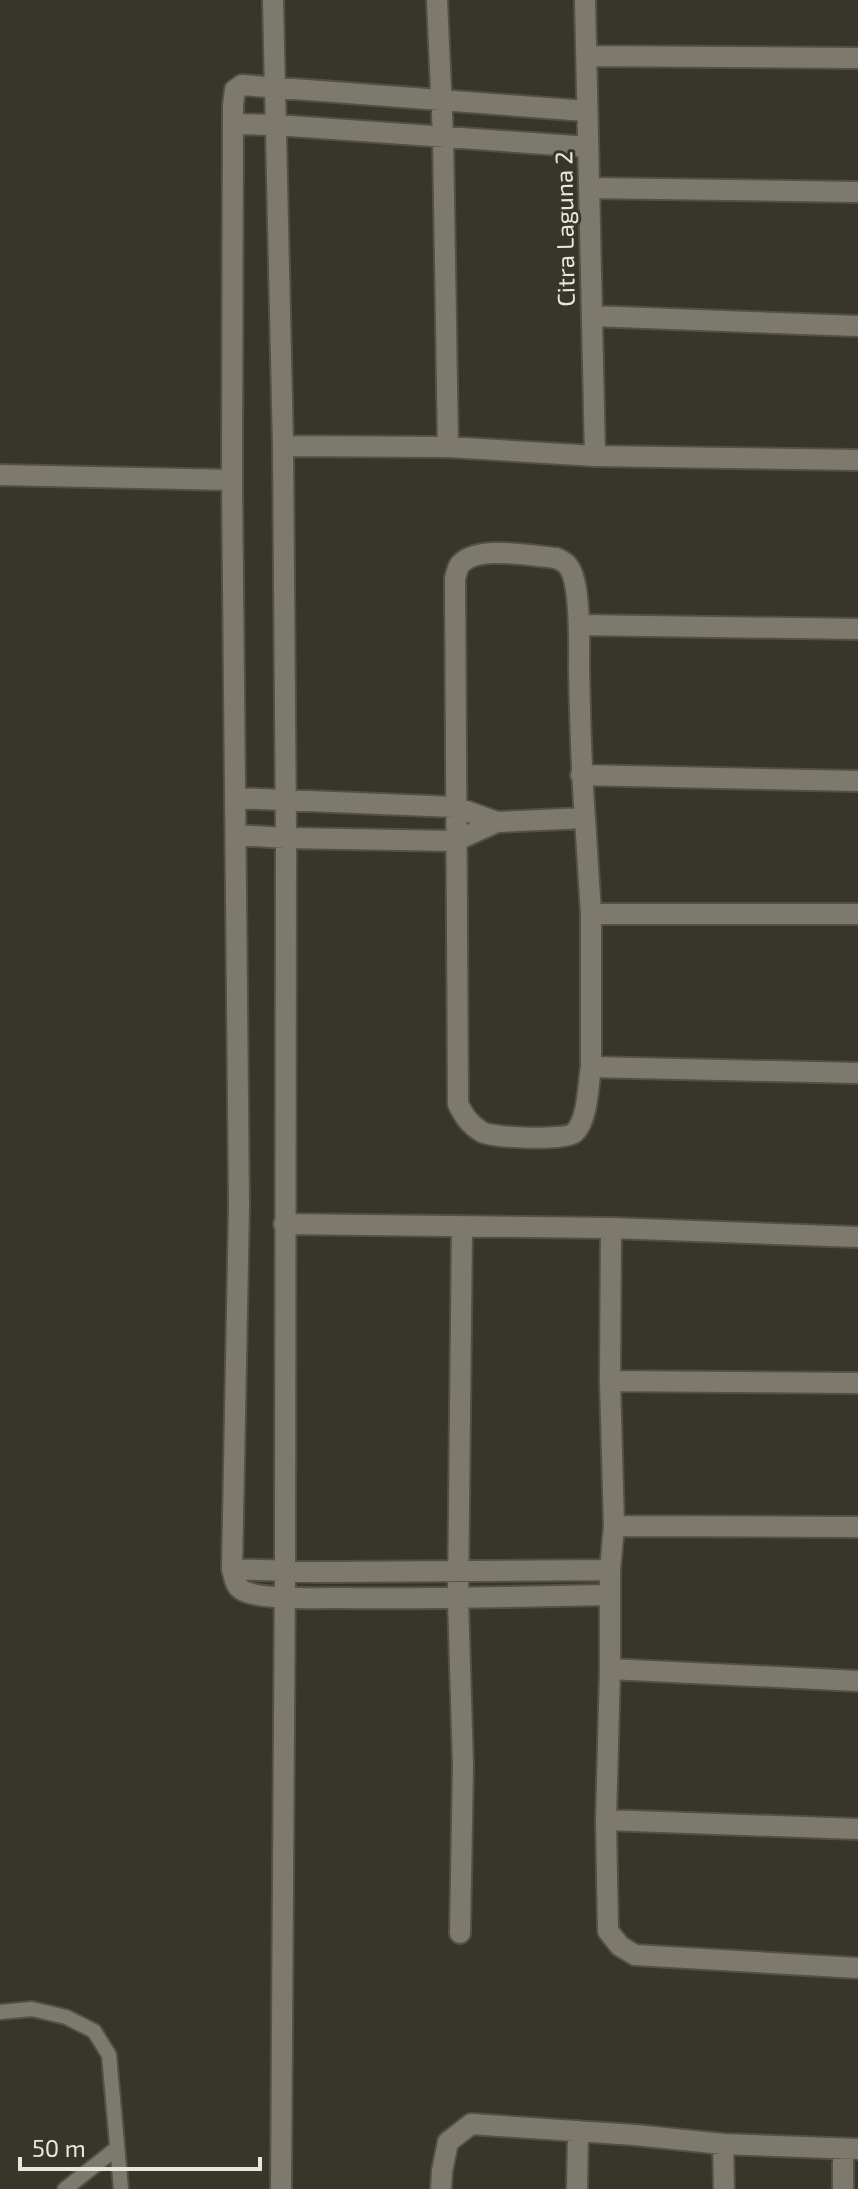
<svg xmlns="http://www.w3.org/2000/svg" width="858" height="2189" font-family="'Exo 2',sans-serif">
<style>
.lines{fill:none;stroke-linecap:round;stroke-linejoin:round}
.lane-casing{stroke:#535147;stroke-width:18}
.street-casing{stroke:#535147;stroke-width:24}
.lane{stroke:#7d7a6d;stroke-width:14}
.street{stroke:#7d7a6d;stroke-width:20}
.labels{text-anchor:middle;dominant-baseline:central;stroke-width:6;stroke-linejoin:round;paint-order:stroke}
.street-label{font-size:24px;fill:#e8e6df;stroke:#38352a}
</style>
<rect width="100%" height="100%" fill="#38352a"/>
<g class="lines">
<g class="lane-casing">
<path id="lane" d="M0,2012L32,2009L66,2017L94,2031L109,2055L121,2189
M65,2189L117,2148"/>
</g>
<g class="street-casing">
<path id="street" d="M273,0L283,446L286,838L285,1572L281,2189
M437,0L443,136L448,447
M585,0L595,456
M587,56L858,58
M586,111L242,85L235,90L233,105L232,480L239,1206L232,1569C234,1576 235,1586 242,1590C257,1600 320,1598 340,1598C430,1599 520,1597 610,1595
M233,124L276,125L588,147
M590,188L858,192
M592,316L858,326
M283,446L448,447L595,456L858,460
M0,475L232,480
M579,625L858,629
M581,775L858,781
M236,798L455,807L497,822
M585,818L591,914H858
M236,835L286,838L455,841L497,822L585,818C581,768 580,718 579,668C579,645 581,588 570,569C567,563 561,560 556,558C532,556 474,544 459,566C458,567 455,578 455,579L458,1104C464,1116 470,1125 482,1132C494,1138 564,1141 574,1133C588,1121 588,1085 591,1067
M591,914V1067L858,1073
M284,1224L611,1228L858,1237
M611,1228L610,1381L614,1526L858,1527
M610,1381L858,1383
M614,1526L610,1570V1669L606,1820L608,1931L620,1946L635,1955L858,1968
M232,1569L323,1572L610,1570
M610,1669L858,1681
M606,1820L858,1829
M460,1933L463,1766L458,1599L462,1227
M723,2144L724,2189
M843,2149V2189
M441,2189L442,2171L448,2142L471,2124L635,2135L723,2144L858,2149
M577,2189L578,2131"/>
</g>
<use href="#lane" class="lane"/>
<use href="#street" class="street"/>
</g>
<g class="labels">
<g class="street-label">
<text transform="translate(564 229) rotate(-91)">Citra Laguna 2</text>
</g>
</g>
<path d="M20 2157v12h240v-12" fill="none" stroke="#e8e6df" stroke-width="4"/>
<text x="32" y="2157" font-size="24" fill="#e8e6df" stroke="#38352a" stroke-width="6" paint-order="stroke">50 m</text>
</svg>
